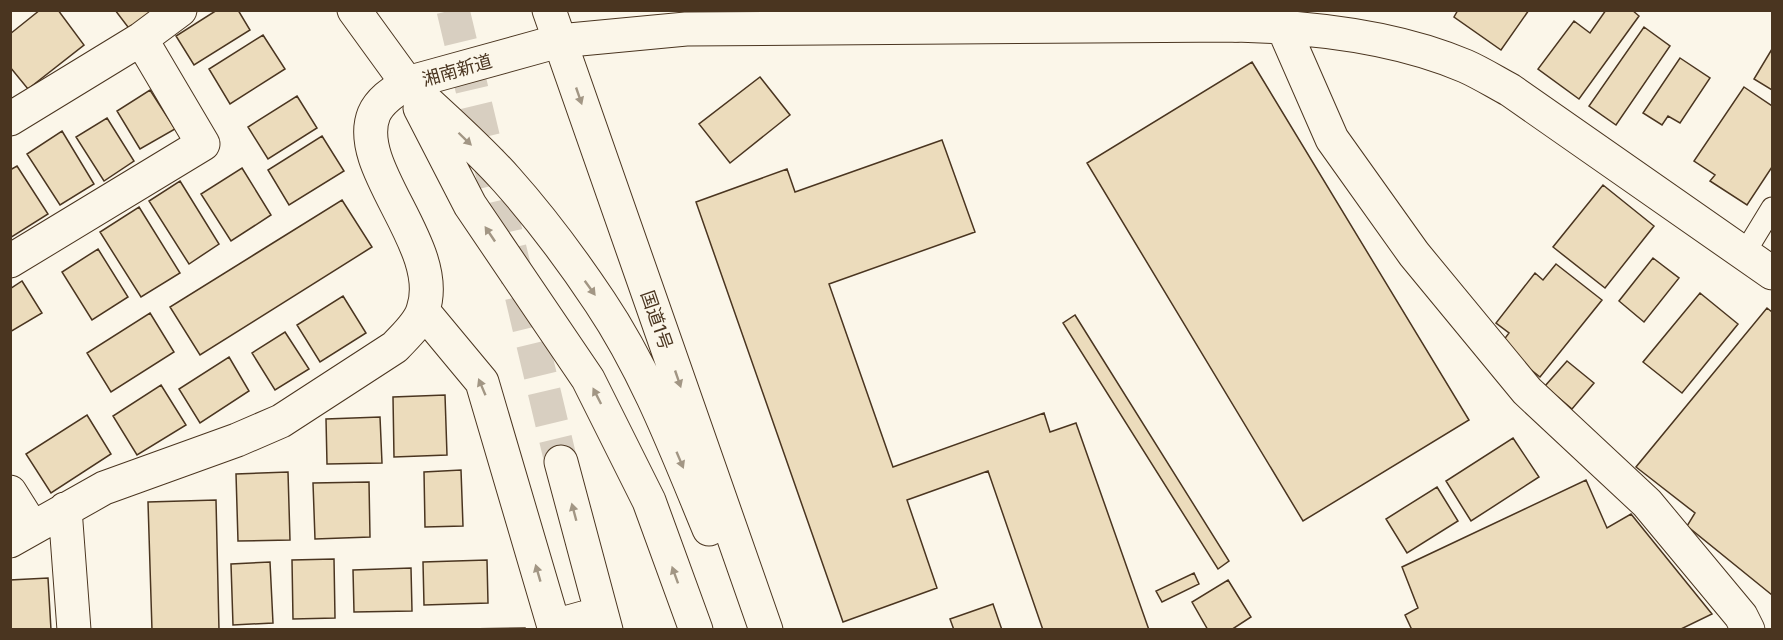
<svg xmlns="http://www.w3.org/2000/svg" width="1783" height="640" font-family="Inter,'Noto Sans JP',sans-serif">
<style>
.building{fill:#ecdcbc;stroke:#4a3520;stroke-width:1.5}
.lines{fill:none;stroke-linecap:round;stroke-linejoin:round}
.trunk-tunnel{stroke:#d8cfc1;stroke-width:33;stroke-dasharray:33 16;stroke-linecap:butt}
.service-casing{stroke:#4a3520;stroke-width:23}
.minor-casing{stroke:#4a3520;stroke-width:35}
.tertiary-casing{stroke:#4a3520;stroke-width:35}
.primary-casing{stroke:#4a3520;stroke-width:35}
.trunk-casing{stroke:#4a3520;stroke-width:35}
.service{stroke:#fbf6e9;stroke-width:21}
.minor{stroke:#fbf6e9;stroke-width:33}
.tertiary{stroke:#fbf6e9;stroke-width:33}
.primary{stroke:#fbf6e9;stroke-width:33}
.trunk{stroke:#fbf6e9;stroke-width:33}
.oneway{fill:#a29684}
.labels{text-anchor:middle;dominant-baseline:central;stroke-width:4.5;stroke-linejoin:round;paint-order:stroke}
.street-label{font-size:18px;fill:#4a3520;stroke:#fbf6e9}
</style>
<rect width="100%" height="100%" fill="#fbf6e9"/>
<path class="building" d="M40,10H58L84,45L28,89L10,67V34Z
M115,10H157L131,31Z
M217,10H238L250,30L194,65L176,36Z
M1458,10H1529L1501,50L1454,17Z
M1606,10H1632L1639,16L1579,99L1538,69L1574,21L1590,33Z
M1644,27L1670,46L1616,125L1589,106Z
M263,35L285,69L230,104L209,69Z
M1772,49V90L1754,79Z
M1680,58L1710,78L1680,123L1668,116L1662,125L1643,113Z
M1252,62L1469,420L1303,521L1087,163Z
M760,77L790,115L730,163L699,124Z
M1744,87L1772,106V167L1747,205L1710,181L1715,175L1694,161Z
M150,90L175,129L140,149L117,111Z
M297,96L317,128L268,159L248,127Z
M107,118L134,161L104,181L76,137Z
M62,131L94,184L60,205L27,154Z
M322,136L344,171L289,205L268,170Z
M942,140L975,232L829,284L893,467L1044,413L1050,432L1076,423L1149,630H1043L988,471L907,500L937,588L843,622L696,202L787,169L795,192Z
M17,166L48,214L10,238V170Z
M242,168L271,215L231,241L201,194Z
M180,181L219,244L189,264L149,201Z
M1603,185L1654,226L1605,288L1553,247Z
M342,200L372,247L200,355L170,307Z
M139,207L180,273L141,297L100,232Z
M98,249L128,297L92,320L62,272Z
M1653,258L1679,278L1644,322L1619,301Z
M1556,264L1602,300L1540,377L1500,345L1509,333L1496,323L1535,273L1543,280Z
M22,281L42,313L10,332V289Z
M1700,293L1738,324L1682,393L1643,362Z
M343,296L366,333L320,362L297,325Z
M1767,308L1772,312V595L1687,526L1695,513L1636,467Z
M150,313L174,352L111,392L87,353Z
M1075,315L1229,561L1218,569L1063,323Z
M285,332L309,369L275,390L252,353Z
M229,357L249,391L200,423L179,389Z
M1567,361L1594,383L1572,409L1545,386Z
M161,385L186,425L137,455L113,416Z
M445,395L447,455L394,457L393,397Z
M87,415L111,454L51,493L26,454Z
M380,417L382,463L327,464L326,419Z
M1513,438L1539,477L1471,521L1446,481Z
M461,470L463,526L425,527L424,472Z
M288,472L290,540L238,541L236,474Z
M1586,480L1607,528L1631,514L1712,614L1679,630H1412L1405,615L1418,608L1402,567Z
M369,482L370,537L315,539L313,483Z
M1437,487L1458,521L1407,553L1386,519Z
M216,500L219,630H152L148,502Z
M334,559L335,618L293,619L292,560Z
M487,560L488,603L424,605L423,562Z
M270,562L273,623L233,625L231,564Z
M411,568L412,611L354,612L353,570Z
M1194,573L1199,584L1162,602L1156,591Z
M48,578L51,630H10V580Z
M1228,580L1251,617L1231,630H1208L1192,602Z
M993,604L1002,630H954L950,619Z
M525,628V630H464V629Z"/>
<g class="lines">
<path class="trunk-tunnel" d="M453,10L561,462"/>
<g class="service-casing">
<path id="service" d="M1744,254L1772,208"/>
</g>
<g class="minor-casing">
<path id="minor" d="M1283,27L1332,139L1414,254L1527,391L1647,503L1741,616L1748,630
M559,41L686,29L1236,25C1312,27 1395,36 1465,66C1481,73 1495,82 1510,90L1772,273
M10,119L141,39L180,10
M10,261L203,144L141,39
M423,311L482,382L555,630
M10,492L32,527
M65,509L74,630
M10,541L104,488L237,440L281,421L395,347C405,336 419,324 423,310C445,247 352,168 374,114C380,100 395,91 407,83"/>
</g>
<g class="tertiary-casing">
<path id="tertiary" d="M1236,25L1245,10"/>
</g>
<g class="primary-casing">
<path id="primary" d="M354,10L407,83L559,41"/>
</g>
<g class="trunk-casing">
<path id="trunk" d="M549,10L766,630
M407,83C440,115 476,145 506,179C540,217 572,260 600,302C647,372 677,452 709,529
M420,108L470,205L588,379L649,501L696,630
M561,462L606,630
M554,626L601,613"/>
</g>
<use href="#service" class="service"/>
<use href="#minor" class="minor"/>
<use href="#tertiary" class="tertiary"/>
<use href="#primary" class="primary"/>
<use href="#trunk" class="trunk"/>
</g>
<defs><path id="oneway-solid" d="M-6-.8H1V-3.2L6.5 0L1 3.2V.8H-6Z" transform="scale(1.5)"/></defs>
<g class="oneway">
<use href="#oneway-solid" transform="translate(579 96) rotate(71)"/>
<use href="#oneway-solid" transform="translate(465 139) rotate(44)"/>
<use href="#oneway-solid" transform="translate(490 234) rotate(-124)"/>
<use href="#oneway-solid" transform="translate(590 288) rotate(54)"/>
<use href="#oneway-solid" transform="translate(678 379) rotate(71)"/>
<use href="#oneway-solid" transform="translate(482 387) rotate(-113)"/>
<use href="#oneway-solid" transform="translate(597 396) rotate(-117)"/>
<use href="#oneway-solid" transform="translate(680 460) rotate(67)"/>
<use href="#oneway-solid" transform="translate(574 512) rotate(-105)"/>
<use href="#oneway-solid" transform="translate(538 573) rotate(-106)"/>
<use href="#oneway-solid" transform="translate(675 575) rotate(-110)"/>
</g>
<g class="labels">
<g class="street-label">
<text transform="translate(457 70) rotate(-16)">湘南新道</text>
<text transform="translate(657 320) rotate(71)">国道1号</text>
</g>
</g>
<rect width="1783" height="640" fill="none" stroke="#4a3520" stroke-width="24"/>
</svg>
